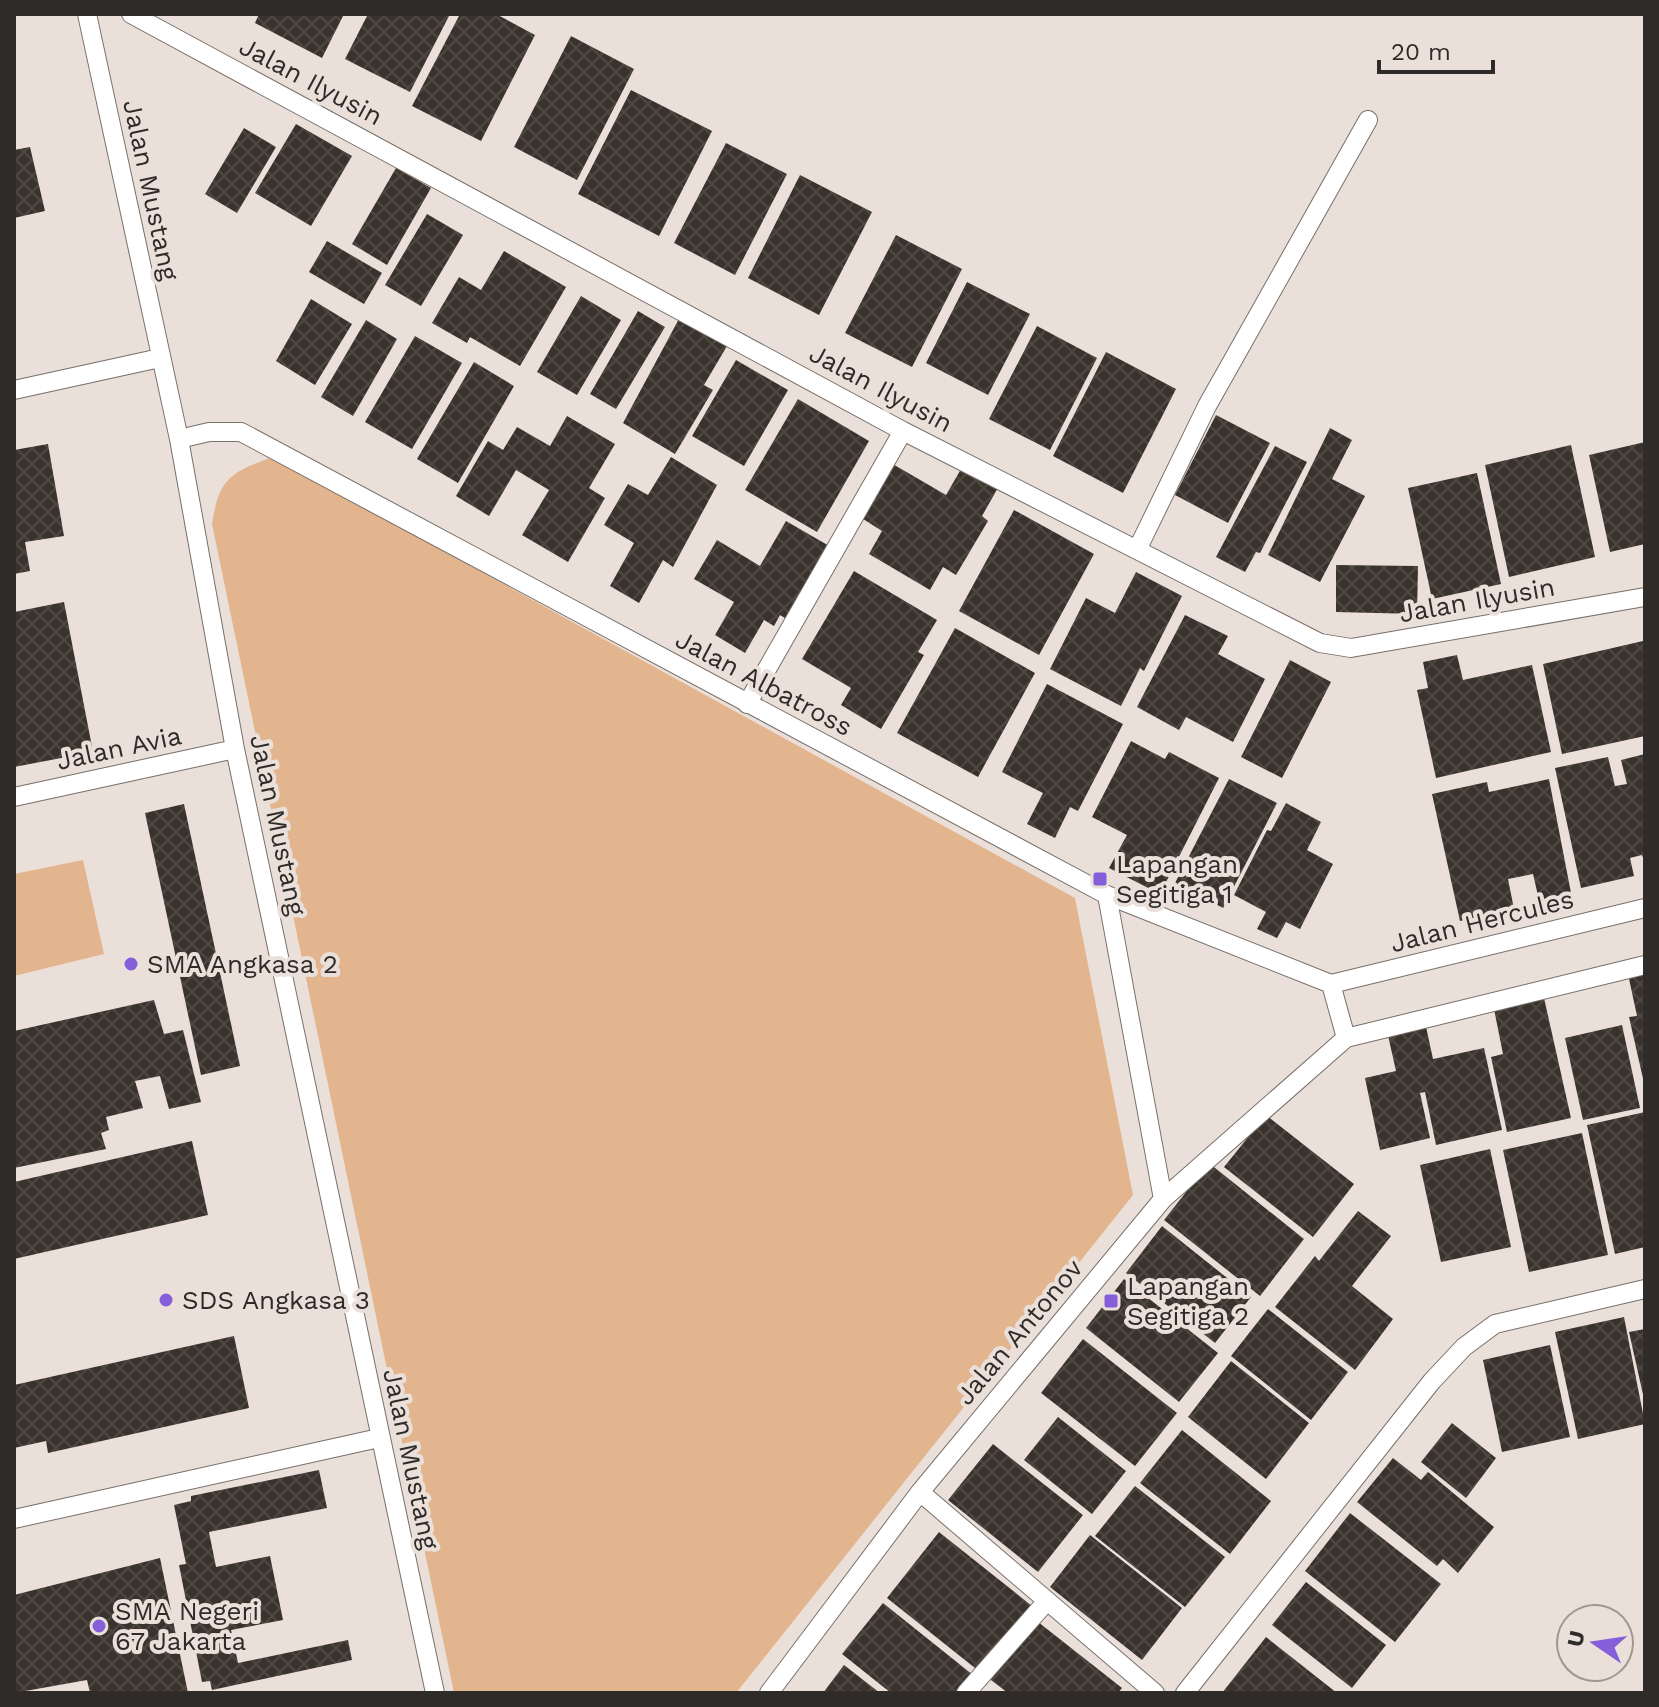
<svg xmlns="http://www.w3.org/2000/svg" width="1659" height="1707" font-family="'Work Sans',sans-serif">
<style>
.park{fill:#e3b58f}
.building{fill:url(#building-cross-hatch)}
.lines{fill:none;stroke-linecap:round;stroke-linejoin:round}
.lane-casing{stroke:#786f69;stroke-width:20}
.lane{stroke:#fff;stroke-width:18}
.poi-dot{fill:#845fd9;stroke:#eae0d9;stroke-width:3}
.labels{text-anchor:middle;dominant-baseline:central;stroke-width:8;stroke-linejoin:round;paint-order:stroke}
.street-label{font-size:26px;fill:#2f2b28;stroke:#eae0d9}
.poi-label{font-size:26px;fill:#2f2b28;stroke:#eae0d9;text-anchor:start}
</style>
<defs>
<pattern id="building-cross-hatch" width="8" height="8" patternUnits="userSpaceOnUse" patternTransform="scale(2)"><rect width="8" height="8" fill="#3a332d"/><path d="M0 0l8 8M0 8l8-8" fill="none" stroke="#4e4843"/></pattern>
</defs>
<rect width="100%" height="100%" fill="#eae0d9"/>
<path class="park" d="M272,457L1075,898L1133,1195L736,1693H454L212,524C219,478 230,473 272,457Z
M83,860L104,954L14,976V874Z"/>
<path class="building" d="M259,14H344L322,58L255,23Z
M368,14H450L410,92L345,59Z
M460,14H496L535,35L481,141L412,106Z
M571,36L634,69L577,180L514,147Z
M631,90L712,131L659,236L578,194Z
M296,124L352,156L311,226L255,193Z
M244,128L276,147L237,213L205,194Z
M726,143L787,174L735,275L674,243Z
M30,147L45,211L14,218V150Z
M396,168L431,188L387,265L352,244Z
M800,175L872,212L819,315L748,278Z
M427,214L463,235L421,306L385,285Z
M896,235L962,269L912,367L845,333Z
M327,241L382,273L364,304L309,272Z
M504,251L566,287L520,366L470,337L467,343L432,323L459,277L481,290Z
M967,282L1030,314L988,395L926,363Z
M581,296L621,320L577,395L537,372Z
M311,299L352,324L315,385L276,361Z
M638,311L665,327L616,409L590,394Z
M680,317L727,346L704,385L713,390L675,454L623,423Z
M366,320L397,339L353,416L321,397Z
M1037,326L1097,358L1050,450L989,419Z
M415,336L462,363L412,449L365,422Z
M1106,352L1176,389L1123,493L1053,456Z
M736,360L788,390L744,466L692,436Z
M474,362L514,386L458,483L417,459Z
M798,399L869,441L817,532L745,490Z
M1216,415L1270,443L1228,523L1175,495Z
M567,416L615,444L589,488L605,498L568,562L522,535L549,490L516,470L489,516L456,496L488,441L503,450L517,427L550,446Z
M1330,428L1352,440L1332,479L1365,496L1320,582L1268,555Z
M1645,442V544L1610,552L1589,455Z
M48,444L64,536L25,542L30,571L14,574V450Z
M1571,445L1595,557L1509,577L1485,465Z
M1275,446L1307,462L1260,553L1256,552L1245,572L1216,557Z
M671,457L717,485L673,567L663,560L639,603L610,586L634,543L604,525L628,484L648,495Z
M891,463L946,495L964,464L999,486L982,516L988,521L956,575L943,567L930,590L869,554L882,531L860,517Z
M1477,473L1501,584L1432,599L1408,488Z
M1014,510L1094,554L1039,655L959,611Z
M786,521L831,547L788,620L780,615L774,626L764,620L745,653L715,635L734,602L694,579L717,540L760,566Z
M1336,565L1418,566L1417,614L1336,612Z
M854,571L937,620L918,652L924,655L881,729L841,705L851,688L802,659Z
M1136,572L1182,596L1144,671L1140,668L1121,706L1050,669L1086,598L1115,613Z
M64,602L93,752L14,767V612Z
M1185,615L1228,636L1218,654L1265,679L1233,742L1186,717L1179,730L1137,707Z
M955,628L1035,673L978,777L897,733Z
M1643,641L1645,736L1562,754L1543,664Z
M1457,655L1463,680L1532,665L1551,752L1436,778L1417,690L1428,688L1423,662Z
M1290,660L1331,682L1282,778L1241,757Z
M1047,684L1123,724L1078,811L1070,807L1055,838L1027,824L1043,793L1002,772Z
M1131,741L1165,759L1169,752L1219,778L1160,894L1109,868L1127,835L1092,817Z
M1645,754V863L1642,855L1630,858L1634,876L1581,888L1555,768L1608,757L1615,786L1627,784L1621,760Z
M1229,779L1277,803L1223,908L1175,883Z
M1549,779L1571,893L1539,900L1533,874L1508,879L1514,909L1460,921L1432,794L1487,782L1489,792Z
M1286,803L1321,822L1307,850L1333,864L1300,929L1286,922L1277,938L1257,929L1266,912L1234,895L1267,830L1271,831Z
M184,804L240,1066L201,1075L145,813Z
M1645,970V1083H1644L1629,1017L1637,1016L1628,974Z
M1544,998L1571,1118L1507,1132L1491,1057L1503,1054L1494,1009Z
M154,1000L164,1034L183,1030L201,1102L169,1109L160,1076L135,1081L143,1108L106,1117L109,1130L101,1133L106,1149L14,1168V1031Z
M1425,1022L1433,1059L1484,1048L1502,1130L1436,1145L1425,1092L1420,1093L1430,1138L1380,1150L1365,1078L1396,1071L1387,1031Z
M1622,1025L1640,1108L1583,1120L1565,1038Z
M1645,1112V1247L1615,1254L1587,1125Z
M1266,1115L1354,1184L1313,1237L1224,1167Z
M1582,1133L1608,1255L1529,1272L1503,1150Z
M192,1141L208,1215L14,1259V1182Z
M1490,1149L1511,1247L1441,1262L1420,1165Z
M1209,1163L1304,1239L1260,1296L1164,1220Z
M1358,1211L1391,1236L1352,1286L1393,1319L1355,1370L1275,1307L1315,1256L1319,1261Z
M1162,1226L1251,1297L1215,1343L1126,1273Z
M1124,1279L1218,1353L1179,1402L1086,1328Z
M1268,1309L1348,1372L1311,1420L1231,1356Z
M1624,1317L1645,1424L1578,1439L1555,1332Z
M1645,1329V1399H1644L1629,1332Z
M234,1336L249,1408L48,1453L46,1441L14,1448V1385Z
M1083,1339L1177,1413L1135,1466L1041,1393Z
M1550,1345L1570,1437L1502,1452L1483,1360Z
M1231,1361L1309,1423L1266,1479L1188,1417Z
M1058,1417L1126,1471L1092,1514L1024,1460Z
M1452,1423L1496,1458L1466,1498L1421,1462Z
M1182,1430L1271,1501L1230,1554L1140,1483Z
M993,1444L1083,1515L1038,1572L948,1500Z
M1393,1458L1421,1480L1428,1472L1494,1527L1458,1573L1443,1559L1437,1566L1357,1502Z
M319,1470L327,1508L209,1532L216,1567L270,1556L283,1620L231,1630L238,1663L348,1640L352,1660L212,1690L210,1681L202,1682L179,1565L186,1564L174,1505L191,1501V1496Z
M1135,1486L1225,1557L1185,1607L1095,1536Z
M1350,1513L1441,1584L1395,1642L1305,1571Z
M939,1532L1032,1606L980,1672L887,1598Z
M1090,1535L1182,1608L1142,1660L1050,1587Z
M160,1558L188,1693H90L87,1680L14,1693V1595Z
M1306,1582L1386,1645L1352,1688L1272,1625Z
M883,1603L973,1675L960,1693H891L842,1654Z
M1033,1618L1122,1688L1118,1693H1008L987,1677Z
M1266,1637L1337,1693H1222Z
M844,1665L880,1693H823Z"/>
<g class="lines">
<g class="lane-casing">
<path id="lane" d="M87,14L179,439L235,749L435,1693
M131,14L903,431L1320,643L1351,648L1645,597
M14,390L160,358
M179,439L209,432H241L1107,895L1331,984
M1138,548L1207,406L1368,120
M747,704L903,431
M14,797L235,749
M1107,895L1163,1199
M1331,984L1645,908
M1331,984L1346,1038
M920,1492L1155,1693
M14,1519L379,1438
M769,1693L920,1492L1163,1199L1346,1038L1645,965
M966,1693L1047,1601
M1185,1693L1432,1381L1464,1347L1495,1324L1645,1289"/>
</g>
<use href="#lane" class="lane"/>
</g>
<g class="poi-dot">
<rect x="1092" y="871" width="16" height="16" rx="4"/>
<circle cx="131" cy="964" r="8"/>
<circle cx="166" cy="1300" r="8"/>
<rect x="1103" y="1293" width="16" height="16" rx="4"/>
<circle cx="99" cy="1626" r="8"/>
</g>
<g class="labels">
<g class="street-label">
<text transform="translate(311 81) rotate(28)">Jalan Ilyusin</text>
<text transform="translate(151 190) rotate(78)">Jalan Mustang</text>
<text transform="translate(881 388) rotate(28)">Jalan Ilyusin</text>
<text transform="translate(1477 600) rotate(-10)">Jalan Ilyusin</text>
<text transform="translate(764 683) rotate(28)">Jalan Albatross</text>
<text transform="translate(119 748) rotate(-12)">Jalan Avia</text>
<text transform="translate(278 825) rotate(78)">Jalan Mustang</text>
<text transform="translate(1482 921) rotate(-14)">Jalan Hercules</text>
<text transform="translate(1019 1332) rotate(-50)">Jalan Antonov</text>
<text transform="translate(411 1459) rotate(78)">Jalan Mustang</text>
</g>
<g class="poi-label">
<text x="1116" y="864">Lapangan<tspan x="1116" dy="30">Segitiga 1</tspan></text>
<text x="147" y="964">SMA Angkasa 2</text>
<text x="1127" y="1286">Lapangan<tspan x="1127" dy="30">Segitiga 2</tspan></text>
<text x="182" y="1300">SDS Angkasa 3</text>
<text x="115" y="1611">SMA Negeri<tspan x="115" dy="30">67 Jakarta</tspan></text>
</g>
</g>
<rect width="1659" height="1707" fill="none" stroke="#2f2b28" stroke-width="32"/>
<g transform="translate(1595 1643) rotate(283)"><circle r="38" fill="#eae0d9" stroke="#9f9892" stroke-width="2"/>
<path d="M0-6L14 30L0 20L-14 30Z" fill="#845fd9"/>
<text y="-12" font-size="22" font-weight="bold" text-anchor="middle" fill="#2f2b28">U</text>
</g>
<path d="M1379 60v12h114v-12" fill="none" stroke="#2f2b28" stroke-width="4"/>
<text x="1391" y="60" font-size="24" fill="#2f2b28" stroke="#eae0d9" stroke-width="6" paint-order="stroke">20 m</text>
</svg>
